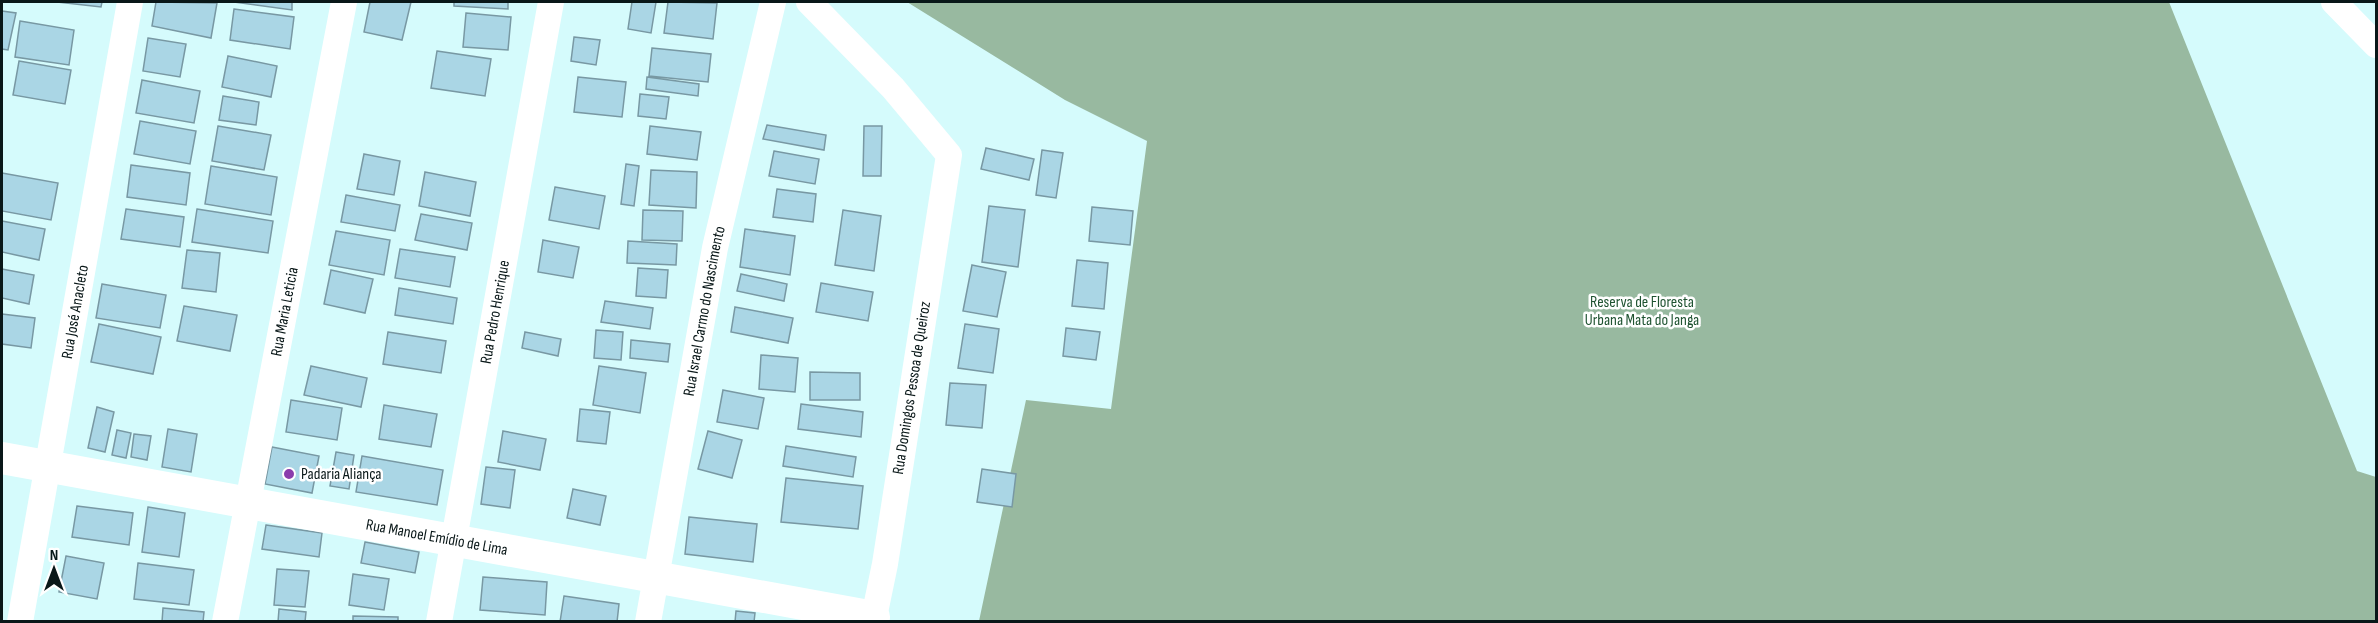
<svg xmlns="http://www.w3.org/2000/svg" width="2378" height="623" font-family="'Sofia Sans Condensed',sans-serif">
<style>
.forest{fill:#98b9a0}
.building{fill:#aad6e5;stroke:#7898a3;stroke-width:1.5}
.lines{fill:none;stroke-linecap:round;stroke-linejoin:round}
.minor{stroke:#fff;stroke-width:26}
.tertiary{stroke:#fff;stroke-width:32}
.poi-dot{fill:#8b3cac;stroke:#fff;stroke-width:2}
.labels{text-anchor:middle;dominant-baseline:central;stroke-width:5;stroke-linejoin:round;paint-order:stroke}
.park-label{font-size:16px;fill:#1f5331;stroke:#fff}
.street-label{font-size:16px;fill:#091718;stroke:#fff}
.poi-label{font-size:16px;fill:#091718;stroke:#fff;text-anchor:start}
</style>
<rect width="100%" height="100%" fill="#d5fbfc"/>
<path class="forest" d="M907,2H2169L2357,471L2376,477V621H979L1026,400L1111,409L1147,141L1065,100Z"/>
<path class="building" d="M57,2H102L101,7Z
M156,2L217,3L211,38L152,26Z
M234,2H292V10Z
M370,2H411L402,40L364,32Z
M454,2H508V9L454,6Z
M632,2H656L651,33L628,29Z
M668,2L717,3L713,39L664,33Z
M234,9L294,17L290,49L230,40Z
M2,11L16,13L8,50L2,49Z
M466,13L511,17L508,50L463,47Z
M20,21L74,30L69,65L15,57Z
M574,37L600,40L596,65L571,61Z
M148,38L186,44L180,77L143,71Z
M652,48L711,54L708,82L649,76Z
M437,51L491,59L485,96L431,88Z
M228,56L277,66L271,97L222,87Z
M19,61L71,70L65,104L13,95Z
M578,77L626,82L622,117L574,112Z
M647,77L699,84L698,96L646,89Z
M142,80L200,91L194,123L136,113Z
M640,94L669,97L666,119L638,116Z
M223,96L259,102L256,125L219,120Z
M140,121L196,131L190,164L134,154Z
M767,125L826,135L824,150L763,139Z
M218,126L271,135L264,170L212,161Z
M650,126L701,132L697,160L647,154Z
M864,126H882L881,176H863Z
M986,148L1034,159L1029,180L981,169Z
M1042,150L1063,153L1056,198L1036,195Z
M774,151L819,159L815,184L769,176Z
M364,154L400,161L394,195L357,189Z
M626,164L639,166L634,206L621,204Z
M131,165L190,173L186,205L127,197Z
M211,166L277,177L271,215L205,204Z
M651,170L697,172L696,208L649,205Z
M425,172L476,182L470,216L419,206Z
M2,173L58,183L51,220L2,211Z
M555,187L605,196L599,229L549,220Z
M777,189L816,194L813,222L773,217Z
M346,195L400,205L395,231L341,222Z
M989,206L1025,210L1018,267L982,262Z
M1092,207L1133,211L1130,245L1089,241Z
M126,209L184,217L180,247L121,239Z
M197,209L273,221L268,253L192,242Z
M643,210L683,211L682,241L642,240Z
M843,210L881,216L874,271L835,265Z
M421,214L472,223L467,250L415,240Z
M2,221L45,229L39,260L2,252Z
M745,229L795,236L790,275L740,267Z
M336,231L390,240L384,275L329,265Z
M543,240L579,247L573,278L538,272Z
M628,241L677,244L676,265L627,263Z
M400,249L455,257L450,287L395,278Z
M187,250L220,253L216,292L182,288Z
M1077,260L1108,263L1104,309L1072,306Z
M972,265L1006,272L997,317L963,311Z
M638,268L668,270L666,298L636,296Z
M2,269L34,275L29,304L2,298Z
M331,270L373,279L365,313L324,304Z
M741,274L787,284L784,301L737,291Z
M821,283L873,292L868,321L816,312Z
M102,284L166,295L160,328L96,318Z
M399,288L457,298L453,324L395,315Z
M605,301L653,308L650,329L601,322Z
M184,306L237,315L230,351L177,341Z
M735,307L793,318L788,343L731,332Z
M2,314L35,318L31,348L2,344Z
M99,324L161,337L153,374L91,362Z
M965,324L999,329L993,373L958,368Z
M1066,328L1100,332L1096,360L1063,356Z
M596,330L623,332L621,360L594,358Z
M388,332L446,341L441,373L383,364Z
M525,332L561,339L558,356L522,348Z
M631,340L670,344L668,362L630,358Z
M761,355L798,358L795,392L759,389Z
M311,366L367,378L361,407L304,395Z
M599,366L646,373L640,413L593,405Z
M810,372L860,373V400H810Z
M950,383L986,385L982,428L946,425Z
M723,390L764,398L758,429L717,422Z
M291,400L342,408L337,440L286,432Z
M801,404L863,412L861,437L798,429Z
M384,405L437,414L431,447L379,439Z
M97,407L114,412L105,452L88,448Z
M580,409L610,412L606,444L577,441Z
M168,429L197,434L191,472L162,467Z
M117,430L131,433L126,458L112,455Z
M503,431L546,439L540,470L498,462Z
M708,431L742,440L732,478L698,469Z
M134,434L151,436L147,460L131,457Z
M786,446L856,457L853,477L783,466Z
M272,447L319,456L312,493L265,484Z
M336,452L354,455L349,489L330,486Z
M362,456L443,470L437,505L356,492Z
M486,467L515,470L510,508L481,504Z
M982,469L1016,474L1012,507L977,502Z
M786,478L863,486L858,529L781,522Z
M573,489L606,496L600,525L567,518Z
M77,506L133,513L129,545L72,537Z
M148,507L185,513L179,557L142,552Z
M689,517L757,524L753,562L685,554Z
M266,525L322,533L319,557L262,549Z
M365,542L419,552L415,573L361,563Z
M66,556L104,563L97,599L59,592Z
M138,563L194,570L189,605L134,599Z
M277,569L309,571L305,607L274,605Z
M353,574L389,579L384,610L349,605Z
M483,577L547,582L545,615L480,610Z
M564,596L619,604L617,622H560Z
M163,608L204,612L203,622H162Z
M279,609L306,612L305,622H278Z
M736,611L755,613L754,622H735Z
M353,616L398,617V622H353Z"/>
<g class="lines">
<g class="minor">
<path d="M809,2L893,88L949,155L885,564L873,622"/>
<path d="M2334,2L2376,45"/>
<path id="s1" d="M20,622L130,2"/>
<path id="s2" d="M225,622L344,2"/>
<path id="s3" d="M439,622L551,2"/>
<path id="s4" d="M648,622L715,248L773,2"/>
</g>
<path class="tertiary" id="s5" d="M2,458L874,617"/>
</g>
<circle class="poi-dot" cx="289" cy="474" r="6"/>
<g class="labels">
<g class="park-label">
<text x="1642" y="302">Reserva de Floresta<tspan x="1642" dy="18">Urbana Mata do Janga</tspan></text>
</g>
<g class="street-label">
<text stroke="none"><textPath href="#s4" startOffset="316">Rua Israel Carmo do Nascimento</textPath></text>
<text stroke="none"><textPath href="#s2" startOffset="316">Rua Maria Leticia</textPath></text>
<text stroke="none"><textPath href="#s3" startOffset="315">Rua Pedro Henrique</textPath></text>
<text stroke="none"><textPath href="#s1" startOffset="315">Rua José Anacleto</textPath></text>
<text transform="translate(912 388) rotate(-81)">Rua Domingos Pessoa de Queiroz</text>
<text stroke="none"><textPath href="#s5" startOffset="442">Rua Manoel Emídio de Lima</textPath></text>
</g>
<g class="poi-label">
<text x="301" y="474">Padaria Aliança</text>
</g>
</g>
<rect width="2378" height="623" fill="none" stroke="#091718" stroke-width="6"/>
<g transform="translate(54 569)" stroke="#ffffff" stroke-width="4.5" paint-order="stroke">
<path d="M0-4.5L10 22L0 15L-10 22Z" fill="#091718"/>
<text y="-9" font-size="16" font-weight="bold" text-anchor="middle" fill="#091718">N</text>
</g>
</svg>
